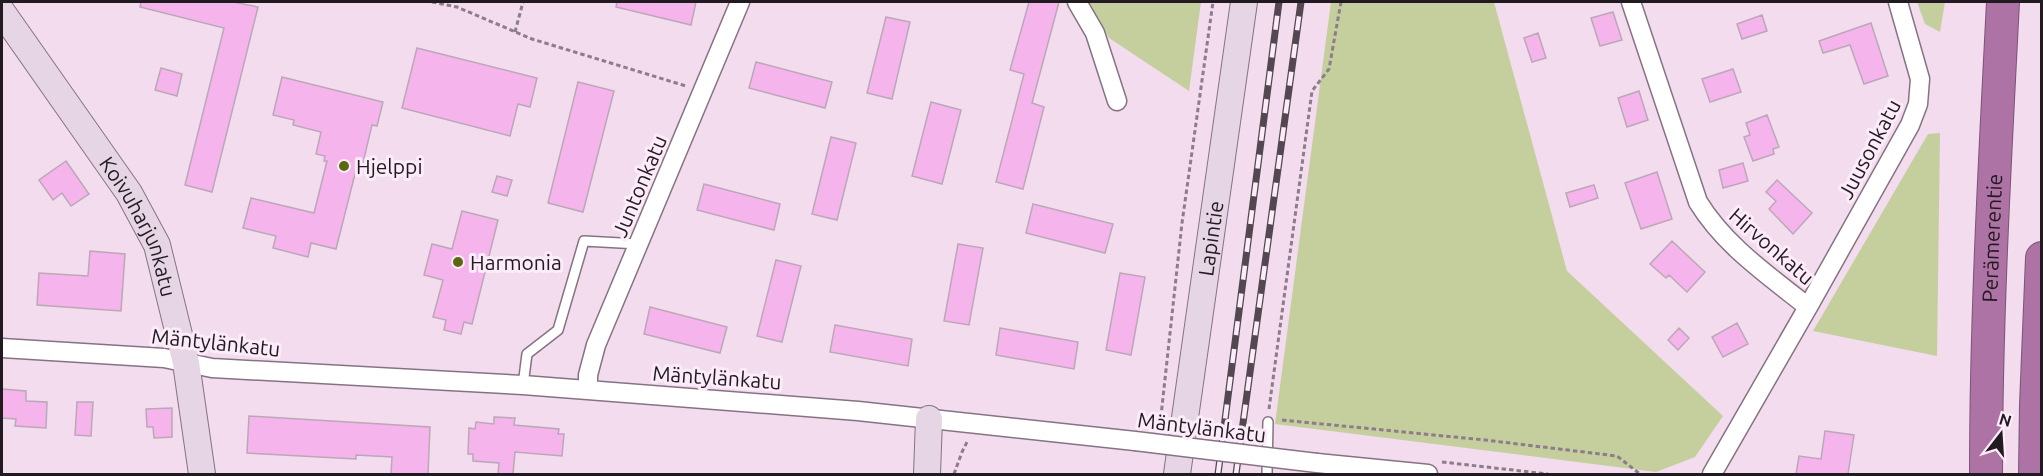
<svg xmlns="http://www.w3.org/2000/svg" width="2043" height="476" font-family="Ubuntu,sans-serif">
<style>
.green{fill:#c5cf9e}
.building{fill:#f5b4eb;stroke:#bca7b8;stroke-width:1.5}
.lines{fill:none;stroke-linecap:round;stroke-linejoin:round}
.lane-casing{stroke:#867382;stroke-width:12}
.street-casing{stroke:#867382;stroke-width:21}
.secondary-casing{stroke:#867382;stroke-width:28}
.highway-casing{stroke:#7c5477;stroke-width:34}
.path{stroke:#8d7d8a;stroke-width:3;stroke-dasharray:4.5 3;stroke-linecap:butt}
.lane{stroke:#fff;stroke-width:9}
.street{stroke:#fff;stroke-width:18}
.secondary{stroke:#e6d5e4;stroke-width:26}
.highway{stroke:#ad73a5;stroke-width:32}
.rail-casing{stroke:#534851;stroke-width:7}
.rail{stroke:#fcebf9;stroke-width:4.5;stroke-dasharray:14;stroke-linecap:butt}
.street-bridge-casing{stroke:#867382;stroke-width:21;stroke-linecap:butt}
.street-bridge{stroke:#fff;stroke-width:18}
.poi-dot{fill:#5d680e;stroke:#fcebf9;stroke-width:2}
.labels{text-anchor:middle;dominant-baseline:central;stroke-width:6;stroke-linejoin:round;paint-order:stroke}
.street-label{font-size:21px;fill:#221a21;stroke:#fcebf9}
.poi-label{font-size:21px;fill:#221a21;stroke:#fcebf9;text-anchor:start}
</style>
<rect width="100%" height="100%" fill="#f2dcee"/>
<path class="green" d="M1088,2H1201L1189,91L1109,38Z
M1331,2H1494L1567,271L1723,416L1695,457L1656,472L1275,424Z
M1917,2H1945L1940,32L1925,24Z
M1940,133L1937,356L1813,331L1928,134Z"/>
<path class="building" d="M141,2H233L258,7L212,192L185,185L224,28L140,7Z
M617,2H696L691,25L616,7Z
M1029,2H1059L1032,103L1044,107L1023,189L996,182L1024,74L1010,70Z
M1613,12L1622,40L1600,46L1591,18Z
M1762,15L1767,31L1742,39L1737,24Z
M886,17L910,22L892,99L867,93Z
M1871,23L1888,76L1864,84L1850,45L1823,53L1819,41Z
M1538,33L1546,58L1532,62L1524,38Z
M417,48L537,78L530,107L518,104L510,136L402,108Z
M756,62L832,82L825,108L749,88Z
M161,68L182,74L177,96L155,90Z
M1733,69L1741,92L1710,102L1702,79Z
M282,77L383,102L377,126L372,125L361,171L356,170L336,249L311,243L308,257L273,248L276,236L243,228L251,198L314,213L327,161H324L325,156L316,154L321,132L293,125L294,120L273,115Z
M578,82L614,91L583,212L548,203Z
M1639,91L1648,120L1627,127L1618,98Z
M931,102L961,110L942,184L912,176Z
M1767,115L1779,147L1773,149L1774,154L1753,161L1744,137L1750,135L1746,123Z
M831,137L856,143L837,220L812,214Z
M66,161L89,194L71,206L62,193L53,200L39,180Z
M1743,163L1748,181L1723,188L1719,170Z
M1657,172L1672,219L1641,229L1625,183Z
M497,176L512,180L507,196L492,192Z
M1777,180L1812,213L1793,234L1769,209L1776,201L1766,192Z
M704,184L780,204L774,230L697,210Z
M1594,185L1598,198L1570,207L1566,193Z
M1033,204L1113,224L1105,253L1026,233Z
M462,211L498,220L472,324L464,322L461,334L444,330L446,320L433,317L443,280L424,275L432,244L452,249Z
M1672,241L1705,272L1687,292L1669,275L1666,278L1650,264Z
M958,244L983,248L969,325L944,321Z
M90,251L125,254L121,311L37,305L39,273L88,276Z
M776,260L801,266L782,342L757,336Z
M1120,273L1145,277L1131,355L1106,350Z
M650,307L727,327L720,353L644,334Z
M1737,323L1748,344L1723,357L1712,337Z
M835,325L912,339L908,366L830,352Z
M1000,328L1078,342L1074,369L996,355Z
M1679,328L1689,338L1678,350L1668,340Z
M2,389L26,391V401L47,402L46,428L15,426L16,419L2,418Z
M77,402H93L91,436L75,435Z
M172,408V437L154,438L153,427H147L146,409Z
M249,416L430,427L428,474H391L392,457L356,455V459L247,453Z
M494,417L515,418L514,425L559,429L558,434H564L562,456L515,452L513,474H498L499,463L473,461V454H468L469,428L475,429L476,422L494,424Z
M1825,431L1854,435L1848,474H1796L1799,456L1821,459Z"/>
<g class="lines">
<g class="lane-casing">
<path id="lane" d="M523,385L527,354L558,330L584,241L639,244
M1267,474L1268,422"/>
</g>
<g class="street-casing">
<path id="street" d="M1077,2L1095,33L1117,101
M1631,2L1698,202C1725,246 1768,275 1808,307L1712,474
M1808,307L1910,125L1918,104L1920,79L1898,2
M2,348L164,358L212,368L523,385L858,411L1135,441
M588,390V375L596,345L740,2
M1317,463L1428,474"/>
</g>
<g class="secondary-casing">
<g id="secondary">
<path id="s1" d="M2,12L129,193L157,245L186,363L202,474"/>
<path d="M927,474L929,419"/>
<path id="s2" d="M1177,474L1244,2"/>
</g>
</g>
<g class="highway-casing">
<g id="highway">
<path id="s3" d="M1986,474C1986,317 1995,159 2003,2"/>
<path d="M2035,474L2036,405L2042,258"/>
</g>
</g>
<path class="path" d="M432,2L457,7L532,39L686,86
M515,32L523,2
M1269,409L1312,91L1329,69L1341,2
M1282,420L1485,440L1617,456L1640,474
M1160,425L1182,223L1213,2
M1442,462L1548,474
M954,474L962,452L968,440"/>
<use href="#lane" class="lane"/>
<use href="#street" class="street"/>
<use href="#secondary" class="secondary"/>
<use href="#highway" class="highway"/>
<g class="rail-casing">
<path id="rail" d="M1218,474L1279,2
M1236,474L1301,2"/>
</g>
<use href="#rail" class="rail"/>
<g class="street-bridge-casing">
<path id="street-bridge" d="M1135,441L1317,463"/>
</g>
<use href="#street-bridge" class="street-bridge"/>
</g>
<g class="poi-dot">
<circle cx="344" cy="166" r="6"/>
<circle cx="458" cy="262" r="6"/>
</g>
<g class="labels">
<g class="street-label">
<text transform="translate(1869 149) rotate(-62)">Juusonkatu</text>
<text transform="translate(639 186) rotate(-67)">Juntonkatu</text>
<text stroke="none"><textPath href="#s1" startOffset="256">Koivuharjunkatu</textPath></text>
<text stroke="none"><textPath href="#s2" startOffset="238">Lapintie</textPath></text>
<text stroke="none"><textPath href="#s3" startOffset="236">Perämerentie</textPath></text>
<text transform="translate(1772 246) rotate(41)">Hirvonkatu</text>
<text transform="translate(216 342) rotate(6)">Mäntylänkatu</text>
<text transform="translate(717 377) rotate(4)">Mäntylänkatu</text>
<text transform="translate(1202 427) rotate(7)">Mäntylänkatu</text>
</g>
<g class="poi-label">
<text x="356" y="166">Hjelppi</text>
<text x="470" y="262">Harmonia</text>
</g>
</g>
<rect width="2043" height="476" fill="none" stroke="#221a21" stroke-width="6"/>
<g transform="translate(2001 434) rotate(17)" stroke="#fcebf9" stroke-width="4.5" paint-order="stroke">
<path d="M0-4.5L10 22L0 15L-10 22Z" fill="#221a21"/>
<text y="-9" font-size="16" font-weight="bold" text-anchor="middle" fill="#221a21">N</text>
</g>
</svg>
